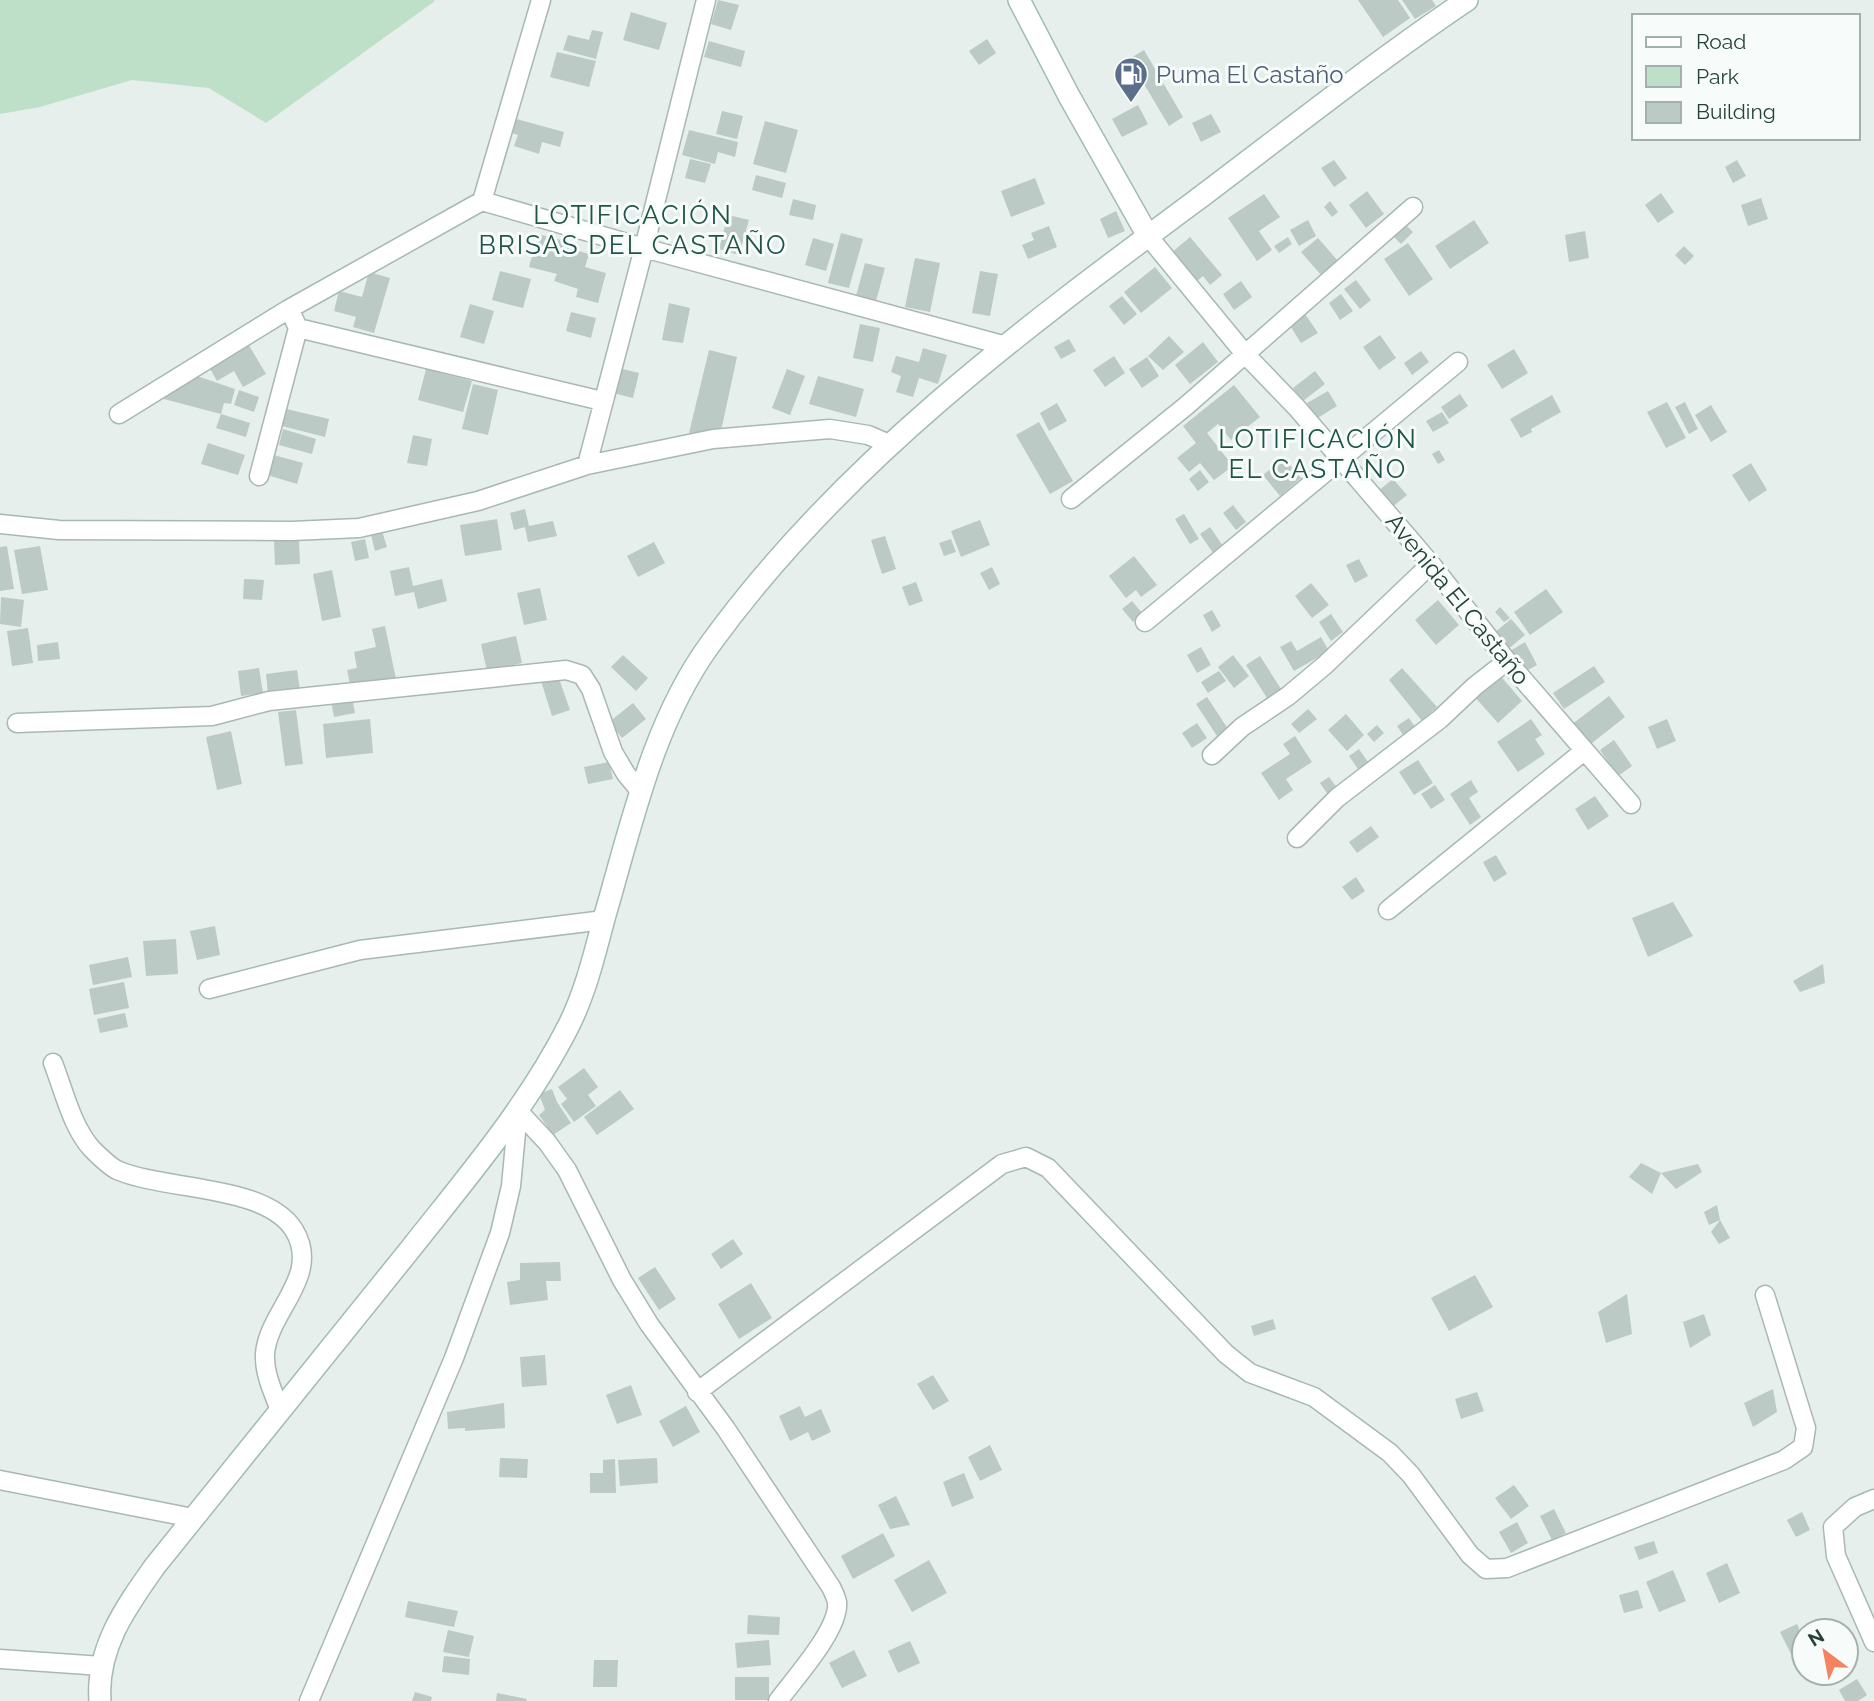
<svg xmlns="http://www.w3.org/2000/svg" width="1874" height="1701" font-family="Raleway,sans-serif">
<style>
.green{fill:#bfe0c8}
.building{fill:#bbcac4}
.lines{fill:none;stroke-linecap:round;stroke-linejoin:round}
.street-casing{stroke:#a8b8b2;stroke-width:21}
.secondary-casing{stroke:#a4bbb3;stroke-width:24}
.street{stroke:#fff;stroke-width:18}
.secondary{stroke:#fff;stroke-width:21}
.labels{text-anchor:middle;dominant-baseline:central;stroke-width:6;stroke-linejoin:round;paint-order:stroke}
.service-label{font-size:24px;fill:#4e5e75;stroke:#f7fbf9;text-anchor:start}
.street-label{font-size:24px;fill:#24423a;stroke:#f7fbf9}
.neighbourhood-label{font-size:26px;letter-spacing:2px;fill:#1f5548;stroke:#f7fbf9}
</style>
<rect width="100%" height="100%" fill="#e6efeb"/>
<path class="green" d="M0,0H434L435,1L266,123L209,88L132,80L40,107L0,114Z"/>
<path class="building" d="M718,0L739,5L731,30L711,24Z
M1358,0H1398L1410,18L1383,37Z
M1402,0H1432L1436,6L1415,19Z
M631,12L667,23L659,50L623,40Z
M592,30L603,32L596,59L563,50L568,35L589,40Z
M987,39L996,53L979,65L969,51Z
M709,41L745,51L741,67L704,57Z
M1144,50L1183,117L1169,126L1129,59Z
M557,52L596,61L589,87L550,77Z
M1138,105L1148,124L1122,137L1112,119Z
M722,111L743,116L737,139L716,134Z
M1211,114L1221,132L1201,142L1192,123Z
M509,117L564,132L560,147L542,142L539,154L514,146L518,135L505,131Z
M765,121L798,130L786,173L753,164Z
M689,130L738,142L735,157L718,152L715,164L682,155Z
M690,159L711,164L705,183L685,178Z
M1334,160L1347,178L1334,187L1321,168Z
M1737,160L1746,176L1733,183L1725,167Z
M756,175L786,183L782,198L752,190Z
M1035,178L1045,204L1011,217L1001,191Z
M1367,191L1384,214L1366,228L1349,205Z
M1661,193L1674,212L1658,223L1645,205Z
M1264,194L1280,217L1259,231L1272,250L1257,261L1228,218Z
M1761,198L1768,219L1748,226L1741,205Z
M793,199L816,205L813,220L789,215Z
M1330,201L1338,212L1332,217L1324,207Z
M1116,211L1125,231L1108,238L1100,219Z
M728,215L749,220L739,255L719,249Z
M1308,220L1316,236L1299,246L1290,230Z
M1474,220L1489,243L1450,269L1435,246Z
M1403,222L1413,232L1401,244L1391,234Z
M1049,226L1057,247L1028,259L1022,245L1034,240L1031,233Z
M1585,231L1589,258L1569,262L1565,235Z
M841,233L863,239L849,288L828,283Z
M538,234L565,241L560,261L565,247L589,254L585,267L606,273L598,303L576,297L578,289L554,281L557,274L529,267Z
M1190,237L1222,275L1210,285L1203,276L1196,282L1171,253Z
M1288,237L1292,244L1279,253L1274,246Z
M813,238L834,244L826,271L805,265Z
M1318,238L1338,261L1321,275L1301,252Z
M1408,243L1433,279L1409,296L1384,259Z
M1684,246L1694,256L1685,265L1675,255Z
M915,258L940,263L930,312L905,307Z
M865,263L885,268L876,301L856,296Z
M1155,267L1172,288L1141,313L1124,292Z
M500,271L531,279L523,308L492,300Z
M980,271L998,274L990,316L972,313Z
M369,272L390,278L374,333L353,327L356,317L334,311L339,291L362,297Z
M1356,280L1371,300L1360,309L1344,289Z
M1241,281L1252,297L1234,310L1223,294Z
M1341,294L1353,311L1340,320L1329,303Z
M1122,296L1137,314L1124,325L1109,306Z
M669,303L690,308L683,343L662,340Z
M470,304L494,311L484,344L460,337Z
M571,312L596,318L591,338L566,331Z
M1305,314L1318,333L1301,343L1289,324Z
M860,324L880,328L873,362L853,358Z
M1380,335L1396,358L1379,370L1363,347Z
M1169,336L1184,352L1163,370L1148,356Z
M1069,339L1076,351L1061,359L1054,347Z
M247,342L266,374L243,387L234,371L217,381L208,365Z
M1203,342L1218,362L1190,384L1175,365Z
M923,348L947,355L938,384L919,378L913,397L896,392L901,376L891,372L896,356L919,362Z
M1514,349L1528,373L1502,389L1487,365Z
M709,350L737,357L721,431L689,433Z
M1421,351L1429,362L1412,375L1404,363Z
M1114,356L1125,373L1105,387L1093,370Z
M1147,357L1159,376L1142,388L1129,369Z
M619,368L639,373L633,398L613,393Z
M426,369L472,381L463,412L418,400Z
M787,369L805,376L790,415L772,408Z
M1315,371L1325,384L1303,401L1293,388Z
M197,376L235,389L231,404L224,403L221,414L160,398Z
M818,376L864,389L856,417L809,404Z
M473,384L498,390L488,435L462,429Z
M1234,385L1260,417L1231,440L1218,424L1207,433L1233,466L1214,480L1200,463L1189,472L1177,458L1196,443L1183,426Z
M239,390L259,397L254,412L234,405Z
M1328,391L1337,406L1316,419L1307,403Z
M1460,394L1468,406L1449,419L1441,407Z
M1552,395L1561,412L1531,429L1532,432L1521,438L1510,419Z
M1667,402L1686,438L1666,448L1647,412Z
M1685,402L1698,429L1689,434L1675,407Z
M1057,403L1067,421L1049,431L1040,413Z
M1711,405L1727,432L1711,442L1695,415Z
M282,408L329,419L325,437L278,425Z
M1442,412L1449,423L1433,432L1426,421Z
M221,414L250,423L246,437L216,428Z
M1039,422L1073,481L1050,494L1016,435Z
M283,429L316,439L312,454L279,445Z
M413,435L432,439L427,466L407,463Z
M208,443L245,455L238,475L201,464Z
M1439,450L1445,460L1438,464L1432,454Z
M270,454L303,463L297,484L264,474Z
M1284,458L1301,478L1280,496L1263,475Z
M1751,463L1767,490L1749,502L1732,475Z
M1200,470L1209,482L1198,491L1189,479Z
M1393,479L1407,495L1391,508L1378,491Z
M1233,505L1246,522L1236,530L1223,513Z
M525,509L529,526L553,521L557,536L528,542L525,527L514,530L510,513Z
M1184,514L1199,539L1190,544L1175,519Z
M497,519L502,550L465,556L460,525Z
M980,520L990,545L961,557L951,531Z
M1210,527L1223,546L1213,553L1200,534Z
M382,531L387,547L375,551L371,535Z
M885,536L896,569L882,574L871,540Z
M365,539L369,558L355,561L351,542Z
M951,539L956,552L944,556L939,543Z
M299,540L300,564L275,565L274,541Z
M654,542L665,563L638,577L627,556Z
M7,546L14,589L0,591V547Z
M40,546L48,590L22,594L14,550Z
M1134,556L1157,585L1141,597L1136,590L1126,598L1109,576Z
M1359,559L1368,576L1355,583L1346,565Z
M409,567L413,586L442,579L447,601L418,609L414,592L395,596L390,571Z
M992,567L1000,584L989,590L980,573Z
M332,570L341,617L322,621L313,574Z
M244,579L264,580L262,600L243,599Z
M916,582L923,601L909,606L902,587Z
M1311,583L1329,605L1312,618L1295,596Z
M540,588L547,620L524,625L517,593Z
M1546,589L1563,612L1530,635L1514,612Z
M1,597L24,600L21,627L0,624Z
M1438,600L1459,625L1436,645L1415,620Z
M1132,601L1143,614L1133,622L1122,609Z
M1500,607L1510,618L1504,622L1495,612Z
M1212,610L1221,626L1212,632L1203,615Z
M1331,614L1343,632L1331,641L1319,622Z
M1511,619L1525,635L1507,650L1494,633Z
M385,626L396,679L351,689L347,670L357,668L354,652L376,647L372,629Z
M28,628L33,663L12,666L7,631Z
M516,636L522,663L487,671L481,644Z
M1321,637L1329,651L1294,671L1280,647L1291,641L1297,651Z
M58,642L60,659L38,661L37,645Z
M1525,642L1537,665L1522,673L1510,651Z
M1201,647L1211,665L1197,673L1187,655Z
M623,655L648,678L636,691L611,667Z
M1233,655L1249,676L1234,688L1218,667Z
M1260,656L1281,689L1267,698L1246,665Z
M1594,666L1605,682L1564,709L1553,693Z
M259,668L263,693L241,696L238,671Z
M1402,668L1437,707L1422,721L1389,680Z
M297,670L300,690L268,694L266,674Z
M1219,671L1226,681L1208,693L1201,682Z
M1498,673L1522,701L1498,723L1473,695Z
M558,676L570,710L552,716L541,681Z
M1609,696L1625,717L1587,747L1571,725Z
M352,697L355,713L334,717L331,701Z
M1207,697L1230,732L1219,739L1196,704Z
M633,703L646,719L622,738L609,722Z
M1308,709L1317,719L1299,733L1291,724Z
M296,710L303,764L285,766L278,712Z
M1346,714L1364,735L1347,751L1328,730Z
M1409,718L1415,727L1403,735L1397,726Z
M370,719L373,753L326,758L323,724Z
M1531,719L1542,735L1535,739L1545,754L1518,772L1497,742Z
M1667,719L1676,741L1657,749L1648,727Z
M1197,723L1207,738L1192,748L1182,733Z
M1377,725L1384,733L1374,742L1367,734Z
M231,731L242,784L217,790L206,737Z
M1295,736L1312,762L1286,779L1293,790L1279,800L1261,773L1290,754L1283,744Z
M1614,740L1632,766L1618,776L1600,750Z
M1359,749L1370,765L1360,772L1349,756Z
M1418,760L1433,783L1414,795L1399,772Z
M609,762L613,779L588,784L584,767Z
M1329,777L1338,789L1329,796L1320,783Z
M1471,780L1478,792L1469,798L1481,817L1470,825L1450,794Z
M1435,785L1445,800L1431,809L1421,794Z
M1595,796L1609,816L1588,830L1575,809Z
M1371,826L1379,837L1357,853L1349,842Z
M1496,855L1507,874L1494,882L1483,862Z
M1356,877L1365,891L1352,900L1342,887Z
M1673,902L1693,936L1648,957L1632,918Z
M215,926L220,955L197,960L190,931Z
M176,939L178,974L146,976L143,941Z
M128,957L132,977L93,985L89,965Z
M1823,964L1825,983L1800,992L1793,981Z
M124,982L129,1008L94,1015L89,989Z
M125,1013L128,1027L100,1033L97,1019Z
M584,1068L598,1087L588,1095L596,1106L574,1122L561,1104L567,1099L558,1087Z
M552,1089L557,1102L571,1123L553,1135L539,1115L545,1110L539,1094Z
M620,1090L634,1109L597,1135L584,1117Z
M1641,1163L1661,1173L1652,1194L1629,1177Z
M1698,1164L1702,1172L1676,1189L1661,1173Z
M1717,1205L1720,1220L1730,1238L1719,1244L1711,1232L1720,1220L1709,1225L1704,1212Z
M733,1239L743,1254L721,1269L711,1254Z
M560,1262L561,1281H546L548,1300L510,1305L507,1282L520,1280V1263Z
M655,1267L676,1299L659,1310L638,1278Z
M1475,1275L1493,1307L1449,1331L1431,1298Z
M751,1283L772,1318L739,1339L718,1304Z
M1627,1294L1632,1334L1606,1343L1598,1312Z
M1704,1314L1711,1335L1690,1348L1683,1322Z
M1273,1319L1276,1329L1254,1336L1251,1326Z
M545,1355L547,1385L522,1387L520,1357Z
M933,1375L949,1401L933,1410L917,1384Z
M631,1385L642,1415L617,1424L606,1395Z
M1773,1389L1777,1412L1753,1427L1744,1403Z
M1477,1392L1484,1411L1461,1419L1455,1399Z
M504,1403L505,1428L465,1431V1428L448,1429L447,1412Z
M686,1406L700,1432L673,1447L659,1421Z
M800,1406L805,1417L821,1409L831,1432L812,1441L808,1432L790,1441L779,1416Z
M990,1445L1002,1470L980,1481L968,1457Z
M500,1458L528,1459L527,1478L499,1477Z
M657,1458L658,1483L620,1486L618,1460Z
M615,1459L616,1493H590V1473H603V1460Z
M964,1473L974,1498L952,1507L943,1482Z
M1514,1485L1529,1506L1511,1519L1495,1498Z
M896,1496L910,1525L890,1529L878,1505Z
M1554,1509L1566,1533L1552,1540L1540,1516Z
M1802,1512L1810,1530L1796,1537L1787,1520Z
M1517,1522L1528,1543L1511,1553L1499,1532Z
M883,1533L895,1556L853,1579L841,1556Z
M1654,1541L1658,1553L1639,1560L1634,1547Z
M929,1560L947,1593L912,1612L894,1580Z
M1727,1563L1740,1593L1719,1603L1706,1573Z
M1673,1570L1686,1601L1659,1612L1646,1582Z
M1638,1590L1643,1608L1624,1613L1619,1595Z
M408,1601L458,1611L454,1627L405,1617Z
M748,1615L780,1617L779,1635L747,1634Z
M1797,1624L1804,1639V1652L1793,1658L1780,1632Z
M448,1630L474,1636L469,1657L443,1652Z
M769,1640L771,1665L737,1668L735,1643Z
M910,1641L920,1663L898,1673L888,1651Z
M854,1650L867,1676L842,1688L829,1663Z
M444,1656L470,1659L469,1675L442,1672Z
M594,1660H618L617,1687H593Z
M735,1677H769V1700H735Z
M1857,1679L1867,1695L1858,1701H1845L1839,1690Z
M415,1692L432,1697L431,1701H412Z
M497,1693L527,1699L526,1701H496Z"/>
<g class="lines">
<g class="street-casing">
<path id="street" d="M482,201L644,248L1006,346
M1148,236L1245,354L1297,408L1431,564L1507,661L1631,804
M298,328L602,401
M119,414L289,309L482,201L541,0
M587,465L644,248L706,0
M259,476L298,328L293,317
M1071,499L1186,406L1413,207
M0,524L59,530L292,531L359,528L478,501L587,465L713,439L830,429L868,435L889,444
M1145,622L1458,362
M17,723L212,716L269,701L566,670L582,675L591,689L613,752L626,774L641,792
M1212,755L1242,727L1288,696L1325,665L1431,564
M1297,838L1337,798L1440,719L1475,686L1507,661
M1388,910L1584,751
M209,989L360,950L604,920
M53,1063C64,1091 72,1127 92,1149C99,1156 109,1166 117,1170C165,1191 265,1184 294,1230C322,1276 268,1311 265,1354C264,1373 273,1392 280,1410
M518,1111L547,1142L567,1170L622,1280L649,1324L726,1429L831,1587C833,1591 836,1597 837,1602C840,1629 794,1679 778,1701
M697,1392L1002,1164L1026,1157L1048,1168L1226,1354L1250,1373L1314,1397L1390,1453L1411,1475L1470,1555L1486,1569L1507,1568L1784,1460L1803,1447L1806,1428L1765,1295
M0,1480L193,1518
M1874,1499L1855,1507L1833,1527L1836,1556L1874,1642
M0,1659L102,1666
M309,1701L454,1358L500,1233L511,1186L518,1111"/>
</g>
<g class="secondary-casing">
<path id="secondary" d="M1019,0L1069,96L1148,236
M100,1701C96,1648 126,1607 155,1566C240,1459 327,1354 412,1247C468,1176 528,1106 569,1025C586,991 595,952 605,915C632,823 653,722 711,643C843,461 1027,326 1206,193C1292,128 1378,60 1467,0"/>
</g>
<use href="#street" class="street"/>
<use href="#secondary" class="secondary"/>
</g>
<defs>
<g id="fuel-pin" transform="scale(1.75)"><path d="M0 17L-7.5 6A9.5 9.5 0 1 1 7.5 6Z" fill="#5c6f8a" stroke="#f7fbf9"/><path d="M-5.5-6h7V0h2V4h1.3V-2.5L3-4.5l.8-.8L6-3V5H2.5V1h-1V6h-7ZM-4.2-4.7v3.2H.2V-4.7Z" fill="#fff"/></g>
</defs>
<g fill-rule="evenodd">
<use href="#fuel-pin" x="1131" y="74"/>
</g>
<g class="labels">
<g class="service-label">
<text x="1156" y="74">Puma El Castaño</text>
</g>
<g class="street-label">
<text transform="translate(1458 599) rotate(51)">Avenida El Castaño</text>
</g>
<g class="neighbourhood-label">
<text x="633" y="215">LOTIFICACIÓN<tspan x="633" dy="30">BRISAS DEL CASTAÑO</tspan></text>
<text x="1318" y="439">LOTIFICACIÓN<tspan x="1318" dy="30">EL CASTAÑO</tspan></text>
</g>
</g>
<rect x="1632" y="14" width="228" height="126" fill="#f7fbf9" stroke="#a3b1ad" stroke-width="2"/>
<rect x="1646" y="37" width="35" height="10" fill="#ffffff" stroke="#a3b1ad" stroke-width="2"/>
<text x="1696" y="49" font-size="21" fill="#24423a">Road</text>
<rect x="1646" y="66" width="35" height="21" fill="#bfe0c8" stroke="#a3b1ad" stroke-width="2"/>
<text x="1696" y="84" font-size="21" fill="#24423a">Park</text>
<rect x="1646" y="102" width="35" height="21" fill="#bbcac4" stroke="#a3b1ad" stroke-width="2"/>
<text x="1696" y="119" font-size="21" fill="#24423a">Building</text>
<g transform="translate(1825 1652) rotate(328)"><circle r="33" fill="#f7fbf9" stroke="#a3b1ad" stroke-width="2"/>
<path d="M0-5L12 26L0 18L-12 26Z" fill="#f4845f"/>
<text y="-10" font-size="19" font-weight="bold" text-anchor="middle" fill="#24423a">N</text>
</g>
</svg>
